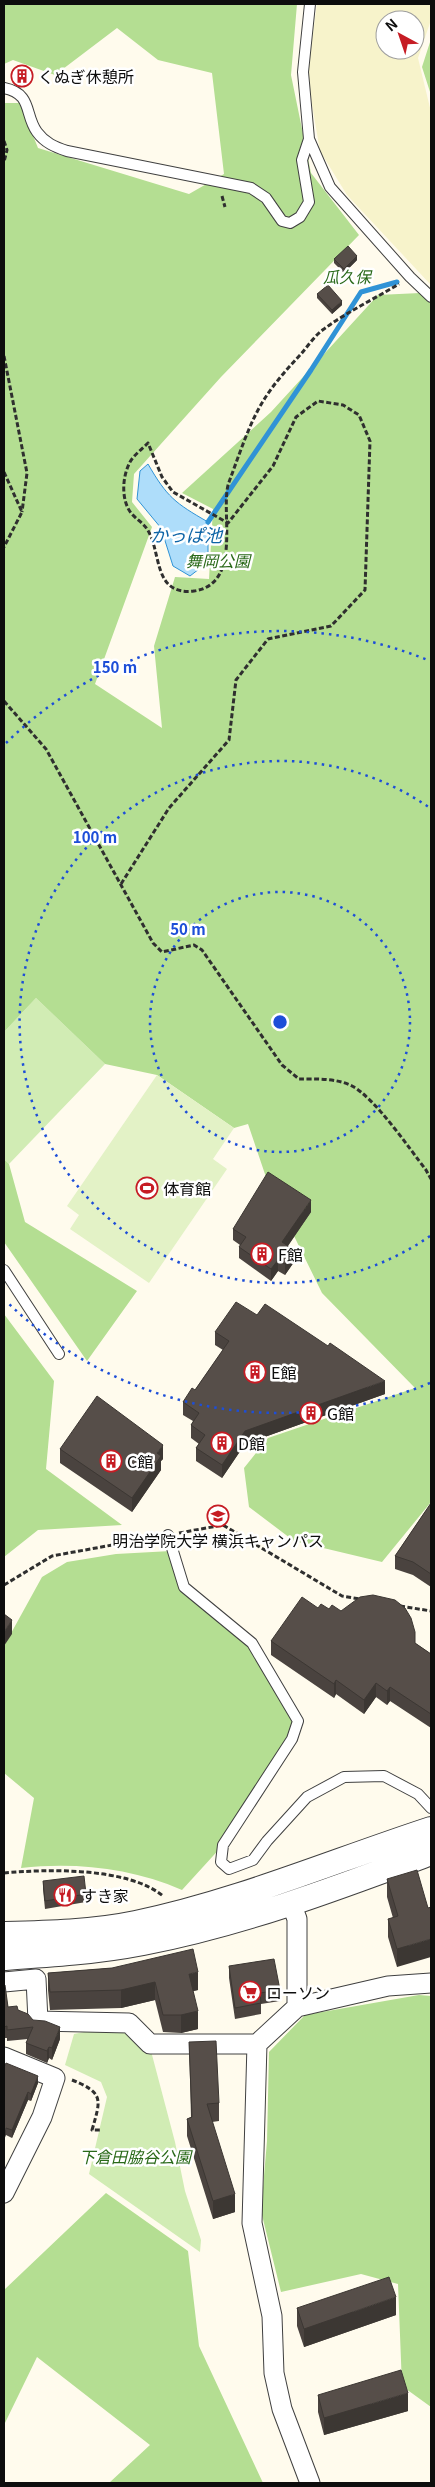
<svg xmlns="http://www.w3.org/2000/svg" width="435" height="2487" font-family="Georgia,'Noto Sans JP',serif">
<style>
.farmland{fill:#f7f3cb;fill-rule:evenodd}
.green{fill:#d1ecb4}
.forest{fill:#b4de92}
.pitch{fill:#e3f2c6}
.water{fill:#aeddfa;stroke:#3093d6}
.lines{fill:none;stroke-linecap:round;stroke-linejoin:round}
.stream{stroke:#3093d6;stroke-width:5}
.service-casing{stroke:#404040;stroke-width:12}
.minor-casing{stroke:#404040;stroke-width:21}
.tertiary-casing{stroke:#404040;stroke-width:26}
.path{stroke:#2f2f2f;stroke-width:3;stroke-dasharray:5 2.5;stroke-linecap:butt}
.service{stroke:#fff;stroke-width:10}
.minor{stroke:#fff;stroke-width:19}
.tertiary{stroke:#fff;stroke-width:24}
.wall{fill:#4a433f}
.shaded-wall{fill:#3c3733}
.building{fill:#564e49;stroke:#3c3733}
.ring{fill:none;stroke:#1d4ed8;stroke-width:2.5;stroke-dasharray:2.5 5}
.labels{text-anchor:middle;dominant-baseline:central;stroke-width:5;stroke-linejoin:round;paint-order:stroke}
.poi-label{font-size:16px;fill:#0d0d0d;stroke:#fff;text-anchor:start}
.park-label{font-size:16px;font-style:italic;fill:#296919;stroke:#fff}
.water-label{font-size:18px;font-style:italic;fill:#0e64a6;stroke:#fff}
.centre{fill:#1d4ed8;stroke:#fff;stroke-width:2.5}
.ring-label{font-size:15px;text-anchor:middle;font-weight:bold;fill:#1d4ed8;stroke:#fff;stroke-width:5;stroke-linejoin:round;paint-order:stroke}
</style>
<rect width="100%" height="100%" fill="#fffbed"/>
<path class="farmland" d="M317,4H431V20L418,58L431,112V285L347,195L320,151L307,76ZM385,20H415V50H385Z"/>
<path class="green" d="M36,998L105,1064L9,1164L4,1159V1032Z
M104,2028H126L151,2051L175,2142L185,2191L201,2240L200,2252L89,2174L107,2097L101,2082L65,2065L74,2034Z"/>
<path class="forest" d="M4,4H297L291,75L311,173L359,235L221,377L134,474L132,502L152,527L95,684L162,728L154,646L175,577L209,579L213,509L182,493L271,412L378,295L420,293L431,298V1502L382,1562L294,1541L249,1507L244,1468L268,1438L415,1388L322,1293L268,1183L248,1124L234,1128L157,1075L105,1064L36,998L4,1032V103H20L38,148L189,194L224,174L212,73L158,60L117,28L55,75L13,60L4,64Z
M431,39V95L422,67Z
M4,1159L9,1164L25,1222L137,1291L87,1361L4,1242Z
M4,1314L54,1381L46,1469L122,1525L38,1530L4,1557Z
M171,1551L184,1587L252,1643L298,1721L223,1845L182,1890C131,1868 76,1862 21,1868L34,1798L4,1773V1646L42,1577L67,1562L116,1554Z
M419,1995L431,1996V2407L402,2386L398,2284L361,2274L281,2292L261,2211L267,2141L269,2052L305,2015Z
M106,2193L188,2251L199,2346L263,2483H109L150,2445L37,2357L4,2425V2290Z"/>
<path class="pitch" d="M157,1075L234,1128L213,1159L227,1169L149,1283L70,1229L79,1215L67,1206Z"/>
<path class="water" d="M148,464C167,497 175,503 208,522V562L190,576L173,566L161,528L137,499L140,471Z"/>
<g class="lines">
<path class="stream" d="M208,522L311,370L361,292L397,282"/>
<g class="service-casing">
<path id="service" d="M310,4L303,72L309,139L330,187L410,277L431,297
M4,88C33,94 24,114 37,132C45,143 55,147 67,151L251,188L266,198L282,221L290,223L300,217L309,202L302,160L309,139
M4,1270L59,1354
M168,1535L184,1587L252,1643L298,1721L292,1739L223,1845L221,1862L229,1869L253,1860L267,1841L307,1797L344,1777L384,1776L418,1794L431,1808"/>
</g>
<g class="minor-casing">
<path id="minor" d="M291,1903L297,1919V2007
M4,1982L36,1979L38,2021L129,2023L150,2044H257L297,2007L388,1986L431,1983
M257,2044L252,2223L272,2316L274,2373L282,2409L310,2483
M4,2057L55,2078L42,2117L4,2193"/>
</g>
<g class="tertiary-casing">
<path id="tertiary" d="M4,1934C47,1933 93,1932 136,1923C237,1902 333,1861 431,1829
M4,1958C50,1955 97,1952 143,1943C242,1924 337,1888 431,1853"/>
</g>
<path class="path" d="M4,141L7,150L4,162
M222,196L225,207
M4,356L27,473L22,512
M4,472L22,512L4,547
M4,701L46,749L153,943L162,952L194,945L202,950L282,1065L299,1079C315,1079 337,1078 352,1086C375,1098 409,1148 426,1170L431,1179
M121,884L169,808L229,740L236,680L268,639L331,626L365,590L370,441L359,415L343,405L318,401L296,417L273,466L228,523L173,492L162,477L148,443C142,449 134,455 130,462C122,477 121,500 131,513C136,519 143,523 147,529C162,551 152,596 194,591C244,584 219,509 229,482C240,453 250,420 267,395C277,380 289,367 301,354C308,346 315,335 324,329C347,312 374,299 399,284
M179,1533L223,1525L342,1596L360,1599
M4,1585L52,1556L156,1537
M400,1606L431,1611
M4,1873C47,1869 128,1867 163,1896
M72,2080C104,2093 101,2099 92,2130H100"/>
<use href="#service" class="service"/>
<use href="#minor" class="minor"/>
<use href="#tertiary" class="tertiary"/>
</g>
<path class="wall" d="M334,259L357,260L344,273L334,263Z
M317,294L342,305L332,314L317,298Z
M311,1212L288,1246L294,1262L285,1275L278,1271L271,1281L239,1258V1247L240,1245L233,1240V1229Z
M215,1332L385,1394L245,1444L222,1478L196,1461V1448L199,1444L191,1438V1425L193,1421L183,1415V1402L195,1390L223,1350L215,1345Z
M60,1449L163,1459L161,1461V1470L132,1512L60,1463Z
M431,1503V1587L413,1575L395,1569V1556Z
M318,1608L341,1611L415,1643L431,1654V1728L390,1701L387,1705L376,1697L364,1714L336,1694L334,1698L271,1655V1641Z
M387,1879L428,1908L397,1967L388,1937V1919L393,1918L387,1897Z
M43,1881L86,1894V1902L45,1909L43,1889Z
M229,1966L280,1990V2001L261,2004V2014L235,2019L229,1978Z
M112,1968L198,1990L193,1991L198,2029L181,2033L163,2032L155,2000L121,2008L50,2010L48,1990V1973Z
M4,1985L8,2007L18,2010L60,2039L52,2060L49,2058L47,2063L26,2054V2043L28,2039L7,2041V2038H4Z
M189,2042L219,2103V2121L212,2122L235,2212L213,2219L187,2136V2119L191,2117Z
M4,2067L38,2083L31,2101L28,2100L12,2138L6,2135Z
M297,2308L396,2315L304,2347L297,2326Z
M318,2395L408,2411L324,2435L318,2412Z"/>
<path class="shaded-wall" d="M357,256V260L344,273V269Z
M342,301V305L332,314V310Z
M311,1200V1212L282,1254V1242Z
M294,1250V1262L285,1275V1264Z
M278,1260V1271L271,1281V1269Z
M385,1381V1394L245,1444L222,1478V1465L245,1431Z
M163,1445V1459L161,1461V1470L132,1512V1498L157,1453Z
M12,1620V1634L4,1646V1632Z
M336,1680V1694L334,1698V1684Z
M376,1683V1697L364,1714V1700Z
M390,1687V1701L387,1705V1691Z
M431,1939V1957L397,1967V1949Z
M198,1972V1990L189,1992V1974Z
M155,1982V2000L121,2008V1990Z
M198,2011V2029L181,2033V2015Z
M60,2027V2039L52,2060V2048Z
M49,2047V2058L47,2063V2051Z
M38,2076V2083L31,2101V2094Z
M28,2092V2100L12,2138V2130Z
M6,2128V2135L4,2140V2132Z
M235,2194V2212L213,2219V2201Z
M396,2297V2315L304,2347V2329Z
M408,2393V2411L324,2435V2418Z"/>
<path class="building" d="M348,246L357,256L344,269L334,259Z
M328,285L342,301L332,310L317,294Z
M268,1172L311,1200L282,1242L294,1250L285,1264L278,1260L271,1269L239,1247L246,1237L233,1229Z
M236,1302L257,1315L265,1304L328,1346L330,1343L385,1381L245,1431L222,1465L196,1448L205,1435L191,1425L199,1413L183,1402L192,1388L195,1390L229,1341L215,1332Z
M97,1396L163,1445L157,1453L161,1456L132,1498L60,1449Z
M431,1503V1574L413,1562L395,1556Z
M373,1595L395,1600L405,1608L411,1618L415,1632V1643L431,1654V1714L390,1687L387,1691L376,1683L364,1700L336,1680L334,1684L271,1641L302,1597L318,1608L321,1604L329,1609L332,1605L341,1611L360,1597Z
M4,1614L12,1620L4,1632Z
M417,1870L428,1908L431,1907V1939L397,1949L388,1919L398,1916L387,1879Z
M84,1876L86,1894L45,1901L43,1881Z
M193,1949L198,1972L189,1974L198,2011L181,2015H163L155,1982L121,1990L50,1992L48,1973L112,1968Z
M274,1959L280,1990L260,1993L261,2003L235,2008L229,1966Z
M4,1985H5L8,2007L17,2006L18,2010L28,2014L33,2020L45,2021L60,2027L52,2048L49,2047L47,2051L26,2043L33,2027L7,2030V2026L4,2027Z
M216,2041L219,2103L207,2104L235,2194L213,2201L187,2119L192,2117L189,2042Z
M6,2063L38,2076L31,2094L28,2092L12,2130L6,2128L4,2132V2067Z
M389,2277L396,2297L304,2329L297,2308Z
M401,2370L408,2393L324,2418L318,2395Z"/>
<g class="ring">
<circle cx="280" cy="1022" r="130"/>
<path d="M430 1236A261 261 0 1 1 430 808"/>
<path d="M430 1383A391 391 0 0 1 6 1301M6 743A391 391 0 0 1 430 661"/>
</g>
<defs>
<g id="building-ring" transform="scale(1.125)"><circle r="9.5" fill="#fff" stroke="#c61c24" stroke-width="1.5"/><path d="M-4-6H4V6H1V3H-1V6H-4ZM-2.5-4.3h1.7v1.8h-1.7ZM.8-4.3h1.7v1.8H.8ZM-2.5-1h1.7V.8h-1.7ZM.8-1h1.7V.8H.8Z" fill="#c61c24"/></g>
<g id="stadium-ring" transform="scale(1.125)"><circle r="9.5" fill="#fff" stroke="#c61c24" stroke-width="1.5"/><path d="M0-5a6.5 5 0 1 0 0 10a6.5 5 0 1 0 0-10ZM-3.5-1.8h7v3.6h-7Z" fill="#c61c24"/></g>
<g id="university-ring" transform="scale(1.125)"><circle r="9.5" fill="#fff" stroke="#c61c24" stroke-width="1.5"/><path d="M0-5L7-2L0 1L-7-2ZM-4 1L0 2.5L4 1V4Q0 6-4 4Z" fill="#c61c24"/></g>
<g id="restaurant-ring" transform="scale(1.125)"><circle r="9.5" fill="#fff" stroke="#c61c24" stroke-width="1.5"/><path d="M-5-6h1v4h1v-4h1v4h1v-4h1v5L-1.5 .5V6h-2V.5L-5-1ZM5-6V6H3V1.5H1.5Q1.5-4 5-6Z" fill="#c61c24"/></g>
<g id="supermarket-ring" transform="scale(1.125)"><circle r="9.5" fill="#fff" stroke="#c61c24" stroke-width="1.5"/><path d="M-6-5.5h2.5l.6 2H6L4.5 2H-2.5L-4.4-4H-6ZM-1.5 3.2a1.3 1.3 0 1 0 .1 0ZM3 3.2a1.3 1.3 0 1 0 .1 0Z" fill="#c61c24"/></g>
</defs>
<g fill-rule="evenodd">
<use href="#building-ring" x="22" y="76"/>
<use href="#stadium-ring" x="147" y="1188"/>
<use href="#building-ring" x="262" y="1254"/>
<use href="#building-ring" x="255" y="1372"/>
<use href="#building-ring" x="311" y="1413"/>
<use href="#building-ring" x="222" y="1443"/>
<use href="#building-ring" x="111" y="1461"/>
<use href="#university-ring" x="218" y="1516"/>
<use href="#restaurant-ring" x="65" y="1895"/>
<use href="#supermarket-ring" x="250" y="1992"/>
</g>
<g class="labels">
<g class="poi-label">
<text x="38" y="76">くぬぎ休憩所</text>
<text x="163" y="1188">体育館</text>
<text x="278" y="1254">F館</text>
<text x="271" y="1372">E館</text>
<text x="327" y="1413">G館</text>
<text x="238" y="1443">D館</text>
<text x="127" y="1461">C館</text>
<text x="218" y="1540" text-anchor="middle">明治学院大学 横浜キャンパス</text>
<text x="81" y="1895">すき家</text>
<text x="266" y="1992">ローソン</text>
</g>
<g class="park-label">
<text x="347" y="276">瓜久保</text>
<text x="218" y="560">舞岡公園</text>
<text x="135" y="2156">下倉田脇谷公園</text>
</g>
<g class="water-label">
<text x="186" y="534">かっぱ池</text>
</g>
</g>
<circle cx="280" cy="1022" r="8" class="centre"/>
<g class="ring-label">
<text x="115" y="673">150 m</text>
<text x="95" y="843">100 m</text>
<text x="188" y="935">50 m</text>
</g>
<rect width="435" height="2487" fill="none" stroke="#0d0d0d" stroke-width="10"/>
<g transform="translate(400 35) rotate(320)"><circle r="24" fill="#ffffff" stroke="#9e9e9e"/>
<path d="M0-4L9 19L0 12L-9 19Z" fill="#c61c24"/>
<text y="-8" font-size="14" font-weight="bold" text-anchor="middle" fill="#0d0d0d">N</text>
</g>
</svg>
